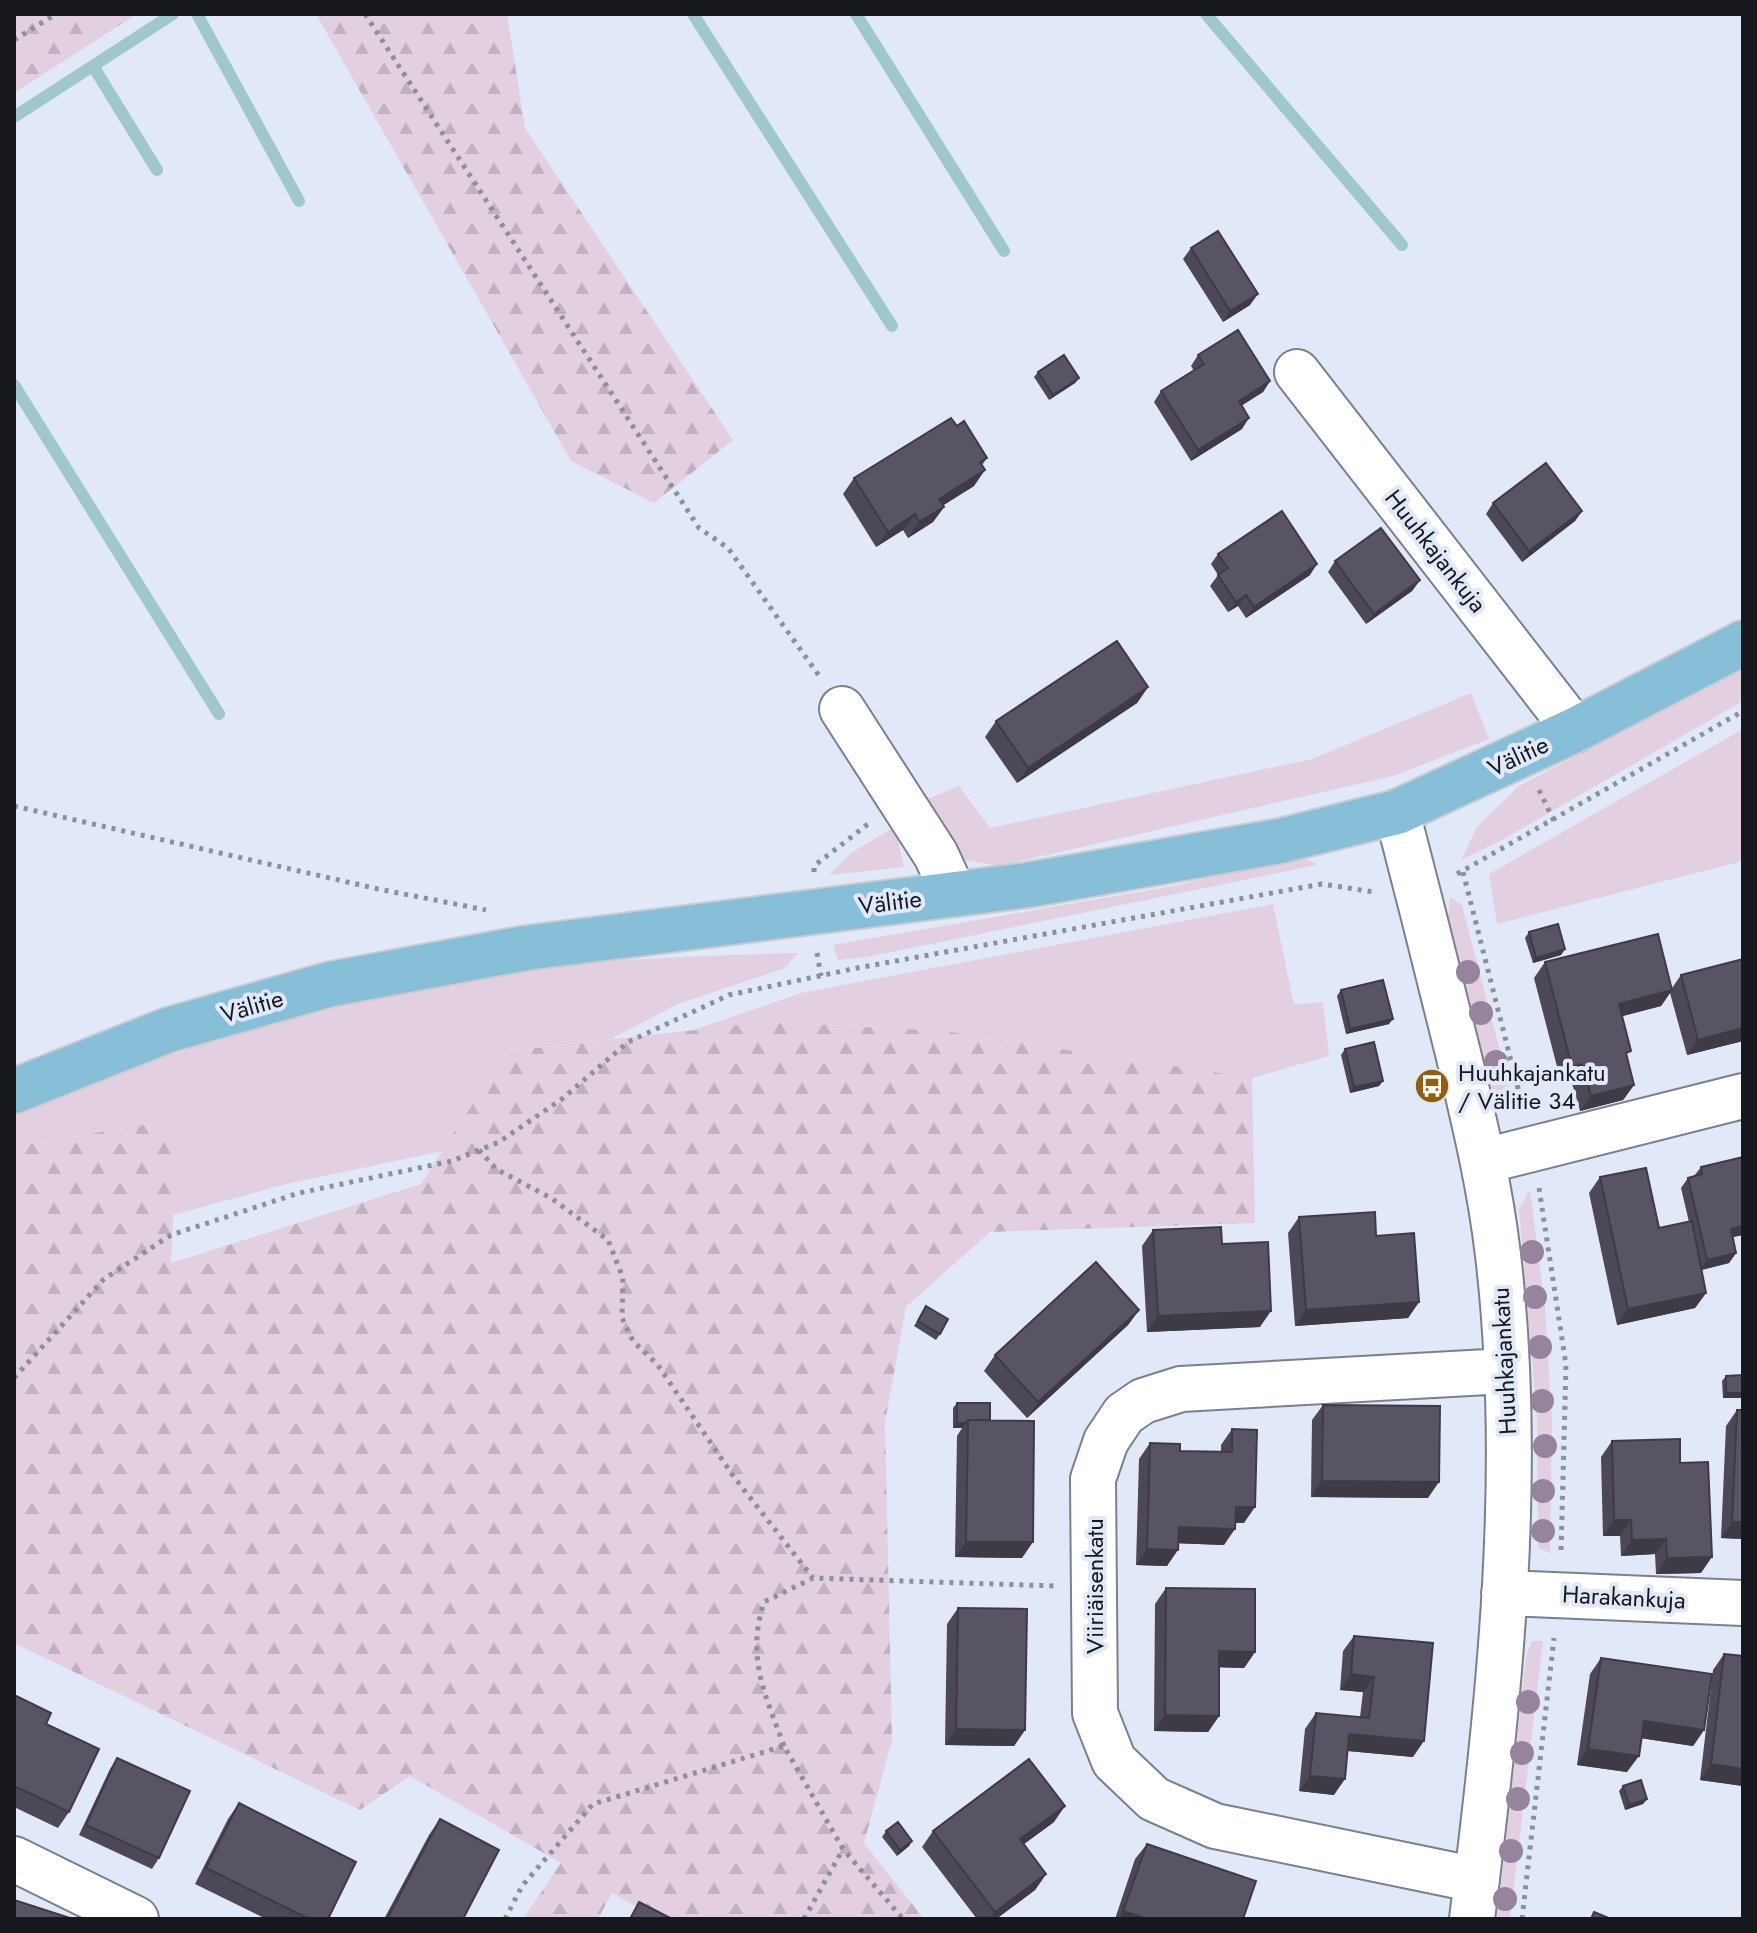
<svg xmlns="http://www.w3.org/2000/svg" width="1757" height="1933" font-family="Jost,sans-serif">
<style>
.green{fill:#e2cfdf}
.forest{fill:url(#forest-firs)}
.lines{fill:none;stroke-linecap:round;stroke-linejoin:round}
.stream{stroke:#9fc8ca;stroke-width:12}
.minor-casing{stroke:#79808e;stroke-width:48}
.major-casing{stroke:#ccccce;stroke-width:48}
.path{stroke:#8b919c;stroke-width:5;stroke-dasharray:4 6;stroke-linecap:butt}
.minor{stroke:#fff;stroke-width:44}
.major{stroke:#87bfd9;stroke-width:44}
.tree{fill:#96849e}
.wall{fill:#4c4855}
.shaded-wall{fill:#3e3b45}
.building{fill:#585463;stroke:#3e3b45;stroke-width:2}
.labels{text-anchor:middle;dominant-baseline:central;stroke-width:8;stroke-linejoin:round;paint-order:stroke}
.street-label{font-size:24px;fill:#16181e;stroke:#e1e9f9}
.poi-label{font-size:24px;fill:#16181e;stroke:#e1e9f9;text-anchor:start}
</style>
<defs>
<pattern id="forest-firs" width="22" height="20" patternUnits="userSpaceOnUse" patternTransform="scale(2)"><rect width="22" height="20" fill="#e2cfdf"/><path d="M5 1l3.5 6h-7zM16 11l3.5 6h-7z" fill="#c1b1bf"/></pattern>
</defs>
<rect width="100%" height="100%" fill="#e1e9f9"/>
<path class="green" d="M1743,667V701L1502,840L1461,860L1477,827L1519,786Z
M1471,693L1489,739L1393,776L999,866L961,859L918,803L959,786L990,828L1312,759Z
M1743,729V861L1497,924L1489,874Z
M895,827L904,867L829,875L851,853Z
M1303,856L1317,865L867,957L838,960L833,945L1173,886Z
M1450,897L1462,905L1512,1097L1511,1112L1494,1093L1488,1079L1448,918Z
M1273,904L1294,1005L1323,1002L1329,1056L1252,1078L944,1031L767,1022L691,1031L801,993Z
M798,953L785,968L678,1004L611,1039L507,1051L443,1151L286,1184L173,1215L178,1119L25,1145L14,1155V1114C157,1055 307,1006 460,979C571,960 686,956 798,953Z
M1530,1190L1545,1307L1552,1420L1550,1553L1538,1548L1537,1418L1519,1209Z
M1532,1641H1543L1510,1919H1497L1526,1657Z"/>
<path class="forest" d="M14,14H137L14,93Z
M316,14H507L525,128L733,440L654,503L571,461Z
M767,1022L944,1031L1252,1078L1255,1223L990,1232L906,1307L885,1422L892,1740L864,1843L924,1919H658L612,1893L598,1919H523L561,1863L410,1776L360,1810L14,1643V1155L25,1145L178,1119L171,1263L421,1184L507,1051Z"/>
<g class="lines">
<path class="stream" d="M197,14L299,201
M693,14L892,326
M856,14L1004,251
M1206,14L1402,245
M93,66L157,170
M14,117L173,14
M14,385L219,714"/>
<g class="minor-casing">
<path id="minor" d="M1297,372L1575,730
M842,709L936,855L954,894
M1397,812C1418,892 1438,973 1458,1053C1474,1120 1490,1186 1498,1255C1524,1475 1499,1700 1472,1919
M1484,1161L1743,1096
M1504,1593L1743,1603
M14,1859L136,1919
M1477,1880L1215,1826L1154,1799L1114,1761L1095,1713L1093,1479L1106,1441L1124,1414L1143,1401L1181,1389L1506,1371"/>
</g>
<g class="major-casing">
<path id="major" d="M14,1091L168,1030L331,984L526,948L1028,885L1280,841L1397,812L1575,730L1743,643"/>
</g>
<path class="path" d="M365,14L699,528L728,548L820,677
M14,40L56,14
M1539,790L1554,821
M14,806L378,889L486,910
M814,872V866L868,824
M1463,872L1523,1108
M1457,874L1743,711
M817,953L821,976
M479,1150L496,1169L551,1198L608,1240L623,1278L622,1318L633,1341L657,1364L734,1477L813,1578
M1539,1188L1566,1365L1561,1552
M14,1378L104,1279L171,1235L299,1193L452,1161L499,1142L562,1099L628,1042L729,995L857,968L1322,884L1374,892
M784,1746C765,1694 746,1658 764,1602L813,1578L1055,1586
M505,1919L522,1886L593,1804L784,1746L843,1849L903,1919
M804,1919L843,1849
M1522,1919L1554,1638"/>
<use href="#minor" class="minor"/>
<use href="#major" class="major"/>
</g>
<g class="tree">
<circle cx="1468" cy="972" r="12"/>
<circle cx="1481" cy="1013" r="12"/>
<circle cx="1496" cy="1062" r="12"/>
<circle cx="1532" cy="1252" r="12"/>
<circle cx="1535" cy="1297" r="12"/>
<circle cx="1540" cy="1347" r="12"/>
<circle cx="1542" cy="1401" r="12"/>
<circle cx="1545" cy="1446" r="12"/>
<circle cx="1543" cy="1491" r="12"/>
<circle cx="1543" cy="1531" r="12"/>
<circle cx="1528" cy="1702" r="12"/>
<circle cx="1522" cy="1753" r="12"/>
<circle cx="1518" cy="1799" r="12"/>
<circle cx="1511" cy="1851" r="12"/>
<circle cx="1505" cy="1899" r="12"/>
</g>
<path class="wall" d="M1191,248L1250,305L1223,322L1183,259Z
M1198,355L1270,381L1263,392L1241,406L1242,429L1191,461L1154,402L1161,391L1194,371L1191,366Z
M1038,372L1079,378L1075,383L1049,400L1034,377Z
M957,426L987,458L982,465L974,486L943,505L944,507L933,522L908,538L903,530L876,547L843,494L854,478Z
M1493,503L1582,511L1575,521L1522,562L1486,514Z
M1218,554L1310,575L1246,618L1238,606L1228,612L1210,586L1218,575L1211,564Z
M1335,561L1420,580L1412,591L1366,624L1328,572Z
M1148,687L1137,703L1017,783L985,737L996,721Z
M1529,932L1565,949L1561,955L1533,963L1525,938Z
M1545,962L1672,988L1681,975L1743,1041L1687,1055L1670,993L1661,1006L1622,1016L1627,1057L1634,1085L1623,1100L1580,1111L1571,1080L1561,1082L1534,978Z
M1341,990L1389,1024L1346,1034L1337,996Z
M1345,1049L1383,1081L1379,1086L1350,1093L1341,1055Z
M1743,1157V1235L1733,1237L1736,1253L1729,1263L1702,1270L1706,1293L1695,1308L1617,1325L1589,1193L1600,1177L1659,1228L1689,1222L1681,1188L1688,1178L1694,1176L1701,1167Z
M1299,1217L1376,1236L1419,1302L1408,1318L1295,1326L1288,1233Z
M1153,1230L1222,1244L1260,1327L1147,1332L1142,1246Z
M926,1306L940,1334L936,1340L914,1326Z
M1139,1310L1128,1325L1027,1418L984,1371L995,1355Z
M1743,1375V1398H1723L1722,1381L1726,1376Z
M957,1403L990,1420L1022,1558L955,1557L957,1436L962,1428H953V1408Z
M1323,1405L1428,1498L1311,1497L1312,1420Z
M1737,1410H1743V1539L1721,1538L1726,1426Z
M1232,1429L1244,1523H1235L1224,1545L1178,1543L1167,1566L1136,1565L1139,1459L1150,1443L1180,1451L1221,1452V1445Z
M1612,1441L1680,1463L1701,1573L1656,1574L1655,1554L1621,1556L1620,1536H1603L1601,1457Z
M1166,1588L1255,1652L1244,1668L1219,1667V1716L1208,1732L1154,1731L1155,1604Z
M958,1608L1025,1730L1014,1746L945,1745L947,1624Z
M1354,1636L1413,1757L1347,1751L1334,1795L1299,1791L1305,1729L1316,1713L1360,1717L1363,1692L1340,1690L1343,1651Z
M1724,1654L1743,1656V1786L1700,1780L1713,1670Z
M1601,1658L1704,1730L1693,1746L1641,1738L1627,1772L1577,1765L1590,1674Z
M14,1695L46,1724L69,1812L58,1828L14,1807Z
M117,1758L159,1858L152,1869L79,1835L110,1769Z
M1623,1786L1647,1799L1643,1804L1625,1810L1619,1791Z
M239,1803L328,1919H266L195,1884L228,1819Z
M440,1819L463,1919H384L429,1835Z
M1054,1822L1024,1844L1046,1874L1035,1890L996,1919H977L922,1847L933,1831Z
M886,1831L912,1841L909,1846L897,1856L882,1837Z
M1147,1844L1243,1919H1115L1135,1859Z"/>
<path class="shaded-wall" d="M1258,294L1250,305L1223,322L1230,311Z
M1079,378L1075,383L1049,400L1053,395Z
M1270,381L1263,392L1231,412L1239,401Z
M1249,418L1242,429L1191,461L1198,450Z
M985,470L974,486L928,515L939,499Z
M944,507L933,522L908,538L919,522Z
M1582,511L1575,521L1522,562L1529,551Z
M915,514L903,530L876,547L888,532Z
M1317,564L1310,575L1246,618L1254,607Z
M1420,580L1412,591L1366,624L1374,614Z
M1246,595L1238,606L1228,612L1236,602Z
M1148,687L1137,703L1017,783L1028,768Z
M1565,949L1561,955L1533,963L1536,958Z
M1672,990L1661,1006L1608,1020L1619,1004Z
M1393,1019L1389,1024L1346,1034L1350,1029Z
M1743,1028V1041L1687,1055L1698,1040Z
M1582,1064L1571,1080L1561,1082L1572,1067Z
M1383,1081L1379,1086L1350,1093L1354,1087Z
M1634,1085L1623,1100L1580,1111L1591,1096Z
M1743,1226V1235L1723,1239L1731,1229Z
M1736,1253L1729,1263L1700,1270L1707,1260Z
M1706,1293L1695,1308L1617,1325L1628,1309Z
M1419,1302L1408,1318L1295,1326L1306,1310Z
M1139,1310L1128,1325L1027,1418L1038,1402Z
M1271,1311L1260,1327L1147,1332L1158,1316Z
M1726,1393H1743V1398H1723Z
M957,1423H966L962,1428H953Z
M1322,1481L1439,1482L1428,1498L1311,1497Z
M1236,1507H1255L1244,1523L1225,1522Z
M1614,1520H1631L1620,1536H1603Z
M1732,1522H1743V1539L1721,1538Z
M1179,1527L1235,1529L1224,1545L1168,1543Z
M1666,1539L1655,1554L1621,1556L1632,1540Z
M966,1542H1033L1022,1558L955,1557Z
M1147,1549L1178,1550L1167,1566L1136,1565Z
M1712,1557L1701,1573L1656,1574L1667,1558Z
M1219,1651L1255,1652L1244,1668L1208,1667Z
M1351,1674L1374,1677L1363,1692L1340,1690Z
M1165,1715L1219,1716L1208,1732L1154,1731Z
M1644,1721L1704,1730L1693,1746L1633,1737Z
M956,1729L1025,1730L1014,1746L945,1745Z
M1349,1734L1424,1741L1413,1757L1338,1750Z
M1588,1749L1639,1756L1627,1772L1577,1765Z
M1711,1764L1743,1769V1786L1700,1780Z
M1310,1776L1345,1779L1334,1795L1299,1791Z
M1647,1799L1643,1804L1625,1810L1629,1805Z
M1065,1806L1054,1822L1009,1855L1020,1839Z
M912,1841L909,1846L897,1856L900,1850Z
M1046,1874L1035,1890L996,1919H990L995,1912Z
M1123,1911L1147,1919H1118Z"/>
<path class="building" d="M1218,231L1258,294L1230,311L1191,248Z
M1238,330L1270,381L1239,401L1249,418L1198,450L1161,391L1204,364L1198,355Z
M1064,355L1079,378L1053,395L1038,372Z
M951,418L957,426L964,421L987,458L980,462L985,470L939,499L944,507L919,522L915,514L888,532L854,478Z
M1546,463L1582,511L1529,551L1493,503Z
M1282,511L1317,564L1254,607L1246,595L1236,602L1218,575L1228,568L1218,554Z
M1381,528L1420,580L1374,614L1335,561Z
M1117,641L1148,687L1028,768L996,721Z
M1558,924L1565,949L1536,958L1529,932Z
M1658,934L1672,990L1619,1004L1631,1051L1626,1053L1634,1085L1591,1096L1582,1064L1572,1067L1545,962Z
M1743,959V1028L1698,1040L1681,975Z
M1383,980L1393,1019L1350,1029L1341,990Z
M1374,1042L1383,1081L1354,1087L1345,1049Z
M1743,1157V1226L1731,1229L1736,1253L1707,1260L1688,1178L1702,1174L1701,1167Z
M1646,1168L1659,1228L1692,1221L1706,1293L1628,1309L1600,1177Z
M1375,1212L1376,1236L1414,1233L1419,1302L1306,1310L1299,1217Z
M1221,1227L1222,1244L1268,1242L1271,1311L1158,1316L1153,1230Z
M1096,1262L1139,1310L1038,1402L995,1355Z
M926,1306L948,1319L940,1334L918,1321Z
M1743,1375V1393H1726V1376Z
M957,1403H990V1420H968L966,1423H957Z
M1323,1405L1440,1406L1439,1482L1322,1481Z
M1737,1410H1743V1522H1732Z
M968,1420L1034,1421L1033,1542H966Z
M1232,1429L1257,1430L1255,1507H1236L1235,1529L1179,1527L1178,1550L1147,1549L1150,1443L1180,1444V1451L1232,1452Z
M1680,1439V1463L1708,1462L1712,1557L1667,1558L1666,1539L1632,1540L1631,1520H1614L1612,1441Z
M1166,1588L1255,1589V1652L1219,1651V1716L1165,1715Z
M958,1608L1027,1609L1025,1730L956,1729Z
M1354,1636L1433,1643L1424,1741L1349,1734L1345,1779L1310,1776L1316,1713L1369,1718L1374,1677L1351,1674Z
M1724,1654L1743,1656V1769L1711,1764Z
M1601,1658L1712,1674L1704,1730L1644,1721L1639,1756L1588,1749Z
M14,1695L51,1713L46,1724L99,1749L69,1812L14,1786Z
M117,1758L190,1791L159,1858L86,1825Z
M1029,1759L1065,1806L1020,1839L1046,1874L995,1912L933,1831Z
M1641,1780L1647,1799L1629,1805L1623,1786Z
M239,1803L356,1862L328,1919H309L206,1868Z
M440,1819L499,1850L463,1919H387Z
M898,1822L912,1841L900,1850L886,1831Z
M1147,1844L1256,1881L1243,1919H1147L1123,1911Z
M14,1900L73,1919H14Z
M639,1902L672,1919H630Z
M1594,1912L1611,1919H1591Z"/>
<defs>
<g id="bus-disc" transform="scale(1.8)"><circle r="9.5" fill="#915f0e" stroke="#e1e9f9"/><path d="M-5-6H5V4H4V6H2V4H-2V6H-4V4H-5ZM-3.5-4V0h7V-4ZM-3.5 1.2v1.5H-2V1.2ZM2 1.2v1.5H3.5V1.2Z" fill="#fff"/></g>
</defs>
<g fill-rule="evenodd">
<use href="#bus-disc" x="1432" y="1086"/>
</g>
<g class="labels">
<g class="street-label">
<text transform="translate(1436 551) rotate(52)">Huuhkajankuja</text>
<text transform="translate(1518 756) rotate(-25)">Välitie</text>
<text transform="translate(890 902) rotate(-7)">Välitie</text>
<text transform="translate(252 1006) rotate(-16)">Välitie</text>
<text transform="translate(1504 1361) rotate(-93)">Huuhkajankatu</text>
<text transform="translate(1094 1586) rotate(-90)">Viiriäisenkatu</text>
<text transform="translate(1624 1597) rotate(3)">Harakankuja</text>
</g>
<g class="poi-label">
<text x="1458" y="1072">Huuhkajankatu<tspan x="1458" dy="28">/ Välitie 34</tspan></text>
</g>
</g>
<rect width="1757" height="1933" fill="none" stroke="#16181e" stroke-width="32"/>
</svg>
